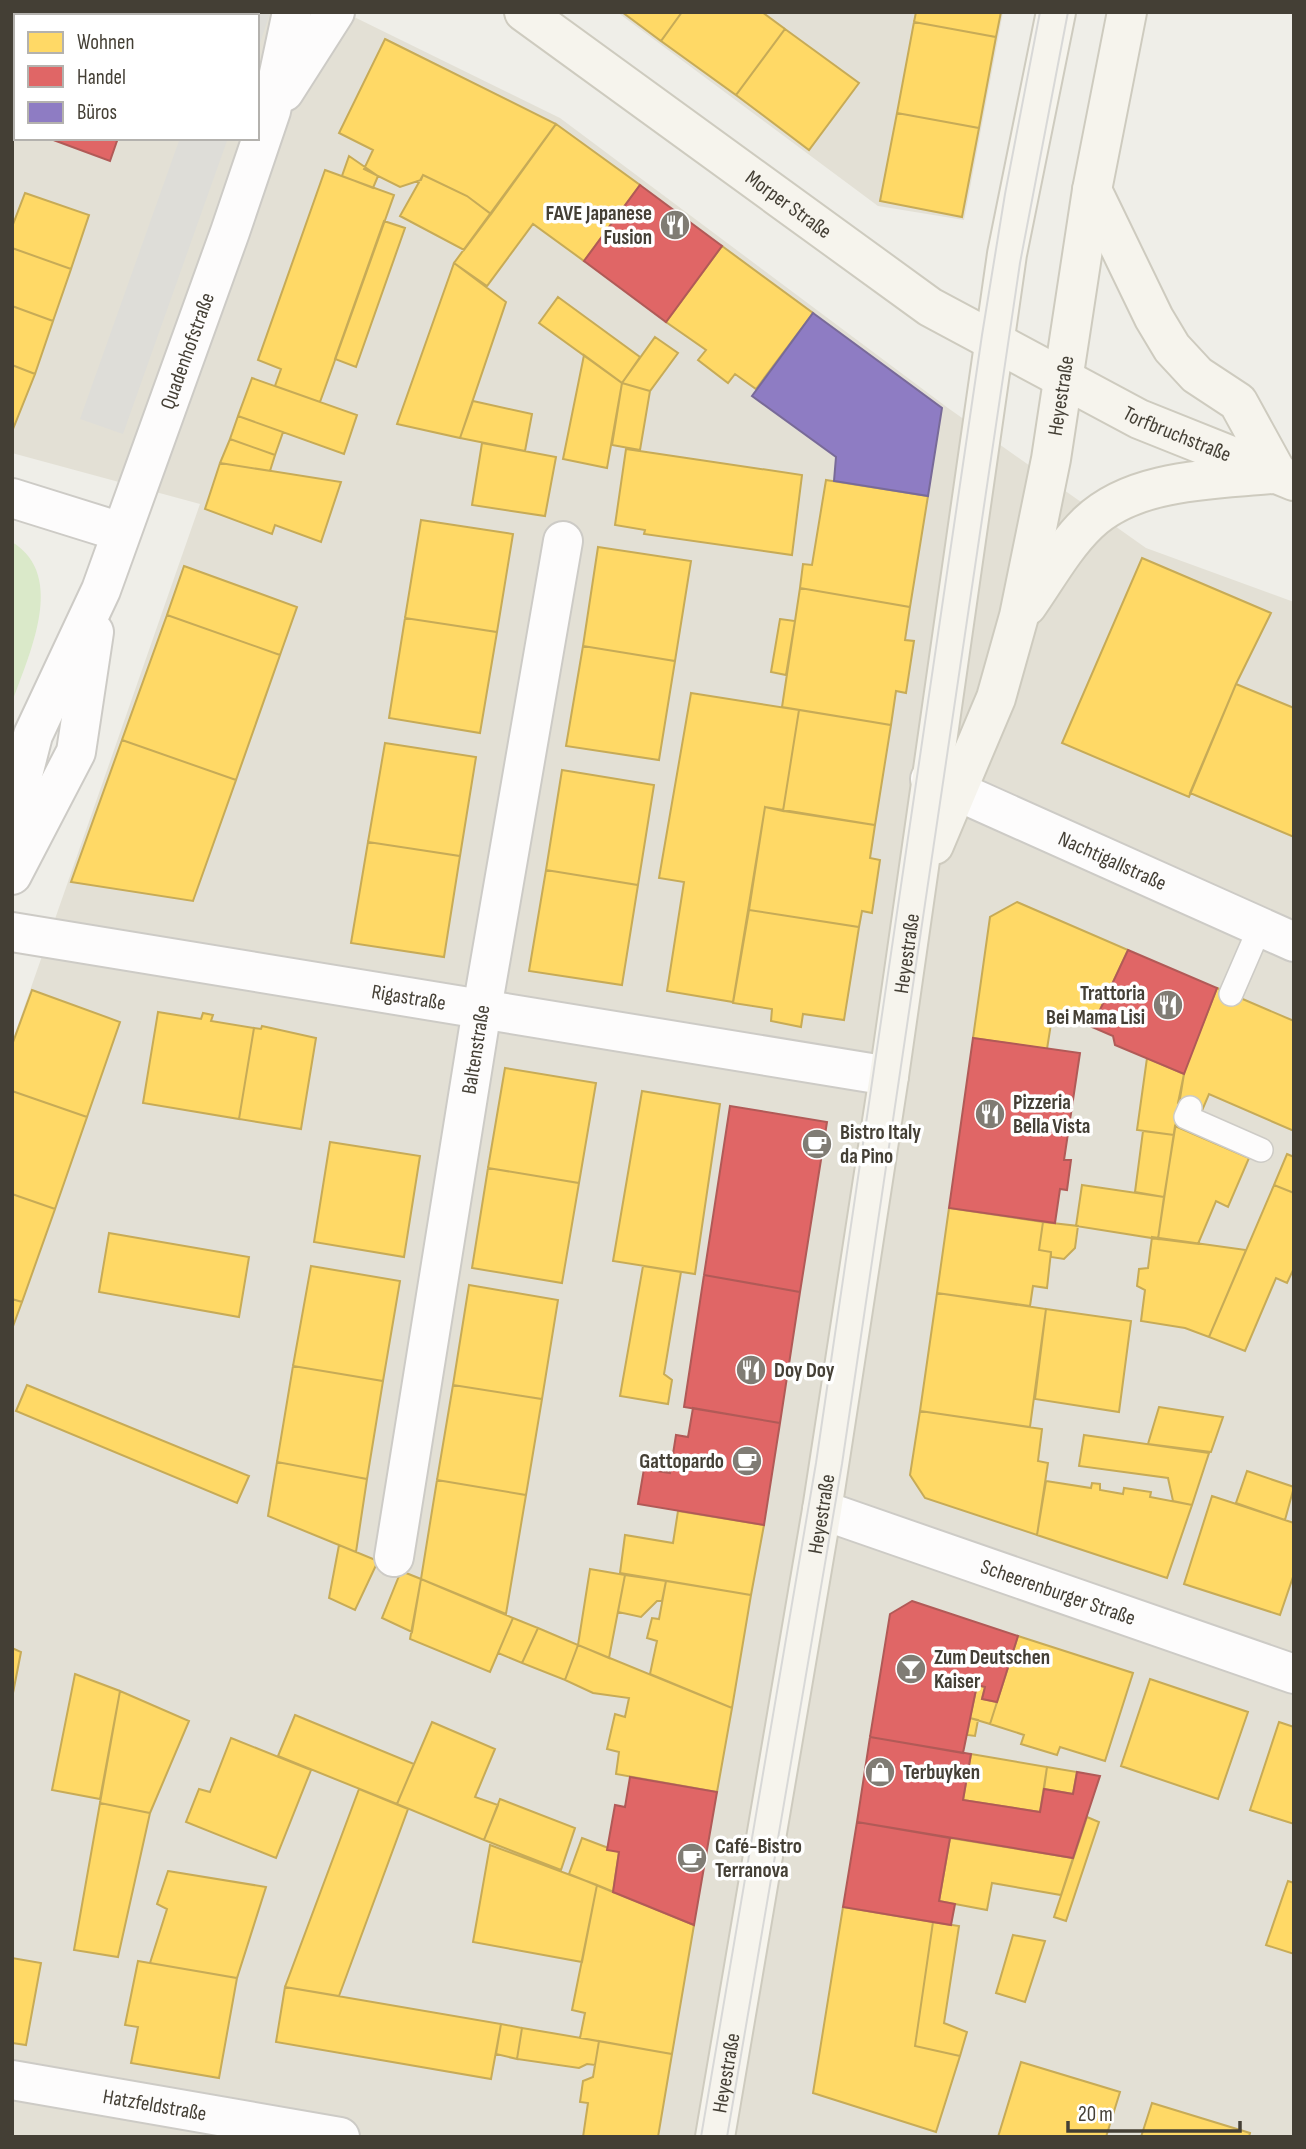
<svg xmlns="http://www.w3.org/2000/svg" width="1306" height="2149" font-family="'Sofia Sans Condensed',sans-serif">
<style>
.residential{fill:#e3e0d5;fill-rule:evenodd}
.green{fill:#dae9c9}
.parking{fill:#deddd8}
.homes{fill:#ffd966;stroke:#c7ab57;stroke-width:2}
.shops{fill:#e06666;stroke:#b15a57;stroke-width:2}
.offices{fill:#8e7cc3;stroke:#786a98;stroke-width:2}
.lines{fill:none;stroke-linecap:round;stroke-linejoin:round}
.lane-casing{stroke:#cdcbc6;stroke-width:26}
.street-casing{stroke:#cdcbc6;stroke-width:42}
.secondary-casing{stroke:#cecbbf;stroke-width:42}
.lane{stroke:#fdfcfc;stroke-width:23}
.street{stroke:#fdfcfc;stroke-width:38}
.secondary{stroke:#f6f4ed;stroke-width:38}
.tram{stroke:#d8d8d7;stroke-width:2}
.labels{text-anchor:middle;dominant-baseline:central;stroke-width:7;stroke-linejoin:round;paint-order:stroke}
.street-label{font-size:21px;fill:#443f35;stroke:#fff}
.poi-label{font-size:21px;font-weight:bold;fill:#443f35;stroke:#fff;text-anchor:start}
</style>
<rect width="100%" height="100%" fill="#efeee8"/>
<path class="residential" d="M12,12H344L560,118L948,408L1146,548L1294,602V2137H12V1042L200,504L12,453ZM16,16H257V138H16Z
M617,12H1003L964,220L878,206Z"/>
<path class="green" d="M12,542C68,576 28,656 12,703Z"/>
<path class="parking" d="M225,12L270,13L257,52V16H223Z
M180,138H228L123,434L80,419Z"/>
<path class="homes" d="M12,12H26L25,16H16V20Z
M622,12H682L661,41Z
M682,12H762L785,29L736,95L661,41Z
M916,12H1001L996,37L914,22Z
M914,22L996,37L979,128L897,113Z
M785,29L859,83L809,150L736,95Z
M385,39L556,124L491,214L467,196L423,175L421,180L400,187L364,169L373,150L339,133Z
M897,113L979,128L962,217L880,201Z
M556,124L640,185L584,261L533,224L487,286L454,263Z
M349,156L378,176L373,188L342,176Z
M325,170L394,195L320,402L275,386L281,369L258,360Z
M423,175L467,196L491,214L464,250L400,216Z
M25,193L89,215L71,269L12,248V227Z
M384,221L405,228L356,367L335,359Z
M722,246L813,313L756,389L735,374L728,383L698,360L706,350L666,322Z
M12,248L71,269L53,321L12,306Z
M454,263L506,302L460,438L397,424Z
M558,297L640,357L622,383L539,323Z
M12,306L53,321L35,374L12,365Z
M655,337L678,353L650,391L622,383Z
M584,355L622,383L607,468L563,459Z
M12,365L35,374L13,429H12Z
M252,378L357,415L344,454L238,416Z
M622,383L650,391L640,450L612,445Z
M473,401L532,414L525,451L460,438Z
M238,416L283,432L275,455L230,439Z
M230,439L275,455L270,471L220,463Z
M482,443L556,457L545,516L472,505Z
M626,449L802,475L792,555L644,534L645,530L615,525Z
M220,463L341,482L321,542L275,525L272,534L205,509Z
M826,480L928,496L910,607L800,588L803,564L812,565Z
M421,520L513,534L497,632L405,618Z
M598,547L691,561L675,661L583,646Z
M1142,558L1271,613L1236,684L1189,797L1062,743Z
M184,566L297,607L280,655L167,615Z
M800,588L910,607L905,640L914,641L906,693L896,691L891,725L782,707Z
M167,615L280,655L236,780L122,740Z
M405,618L497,632L480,733L389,718Z
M780,619L795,621L786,675L771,672Z
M583,646L675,661L659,760L566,746Z
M1236,684L1294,708V837L1190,793Z
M691,693L799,710L783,811L765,807L733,1002L667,991L684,882L659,878Z
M799,710L891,725L875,825L783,811Z
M122,740L236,780L193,901L71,882Z
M385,743L476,757L460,856L368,842Z
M562,770L654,785L638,885L546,870Z
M765,807L875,825L870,858L880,860L872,913L862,911L859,927L749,910Z
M368,842L460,856L444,957L351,943Z
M546,870L638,885L622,985L529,971Z
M1017,902L1128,950L1092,1027L1053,1011L1047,1049L973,1038L990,917Z
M749,910L859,927L844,1020L803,1014L801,1027L771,1021L772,1009L733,1003Z
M1217,988L1294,1021V1131L1209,1094L1201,1113L1178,1103L1185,1069Z
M32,990L120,1022L87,1117L12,1091V1045Z
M158,1012L201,1019L203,1013L213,1015L211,1021L254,1028L239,1119L143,1103Z
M262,1026L316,1038L301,1129L239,1119L254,1028L261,1029Z
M1147,1058L1184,1074L1174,1135L1137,1130Z
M505,1068L596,1083L579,1183L488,1168Z
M12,1091L87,1117L55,1209L12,1194Z
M642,1091L720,1104L695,1274L613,1261Z
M1175,1126L1249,1158L1228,1207L1216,1201L1198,1244L1158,1239Z
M1143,1131L1174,1135L1164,1197L1135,1192Z
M330,1142L420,1156L404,1257L314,1242Z
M1287,1154L1294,1157V1193L1274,1185Z
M488,1168L579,1183L562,1283L472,1268Z
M1082,1185L1164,1197L1158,1239L1076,1226Z
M1274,1185L1294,1193V1268L1287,1283L1276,1278L1245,1351L1209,1337Z
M12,1194L55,1209L22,1302L12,1299Z
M949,1208L1043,1222L1039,1250L1051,1252L1047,1288L1033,1286L1030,1306L937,1293Z
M1043,1222L1078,1226L1075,1248L1064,1259L1051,1257V1252L1039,1250Z
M109,1233L249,1257L239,1317L99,1292Z
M1152,1237L1246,1250L1209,1337L1185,1328L1141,1321L1145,1290L1137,1286L1139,1269L1148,1268Z
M311,1266L400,1281L383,1381L293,1366Z
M643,1266L681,1272L664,1374L672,1380L668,1404L620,1396Z
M469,1285L558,1300L542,1399L453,1385Z
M937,1293L1046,1309L1030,1427L920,1411Z
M12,1299L22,1302L12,1329Z
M1046,1309L1131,1321L1119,1412L1035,1399Z
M293,1366L383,1381L367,1479L277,1462Z
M27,1385L249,1476L237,1503L16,1411Z
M453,1385L542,1399L526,1495L437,1480Z
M1159,1407L1223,1417L1211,1452L1148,1444Z
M920,1411L1042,1429L1038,1461L1048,1463L1037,1535L925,1498L910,1475Z
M1084,1435L1209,1453L1192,1505L1173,1501L1168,1478L1079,1466Z
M277,1462L367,1479L356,1552L268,1516Z
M1247,1471L1294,1487L1285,1520L1236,1503Z
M437,1480L526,1495L506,1614L421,1579Z
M1046,1481L1091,1488L1092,1483L1100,1484V1490L1123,1494L1124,1488L1151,1492L1150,1497L1192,1505L1167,1578L1037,1535Z
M1212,1496L1294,1523V1574L1280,1615L1184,1584Z
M678,1511L764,1525L751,1595L620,1573L625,1535L673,1543Z
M339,1545L378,1561L355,1610L329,1598Z
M590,1569L625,1575L609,1658L578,1645Z
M401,1571L421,1579L412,1632L382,1618Z
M625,1575L666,1581L662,1601H657L641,1617L618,1612Z
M421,1579L513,1618L490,1672L410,1639Z
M666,1581L751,1595L732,1708L650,1674L657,1641L647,1638L652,1618L659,1619Z
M513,1618L538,1628L522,1663L498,1653Z
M538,1628L578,1645L565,1680L522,1663Z
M1018,1636L1133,1673L1105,1761L1060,1747L1057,1755L1021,1744L1024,1735L990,1724Z
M578,1645L732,1708L717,1792L616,1774L619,1752L607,1749L615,1714L625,1717L629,1698L593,1693L565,1680Z
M12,1648L21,1652L12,1698Z
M75,1674L120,1691L100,1799L52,1790Z
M1150,1679L1248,1712L1218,1799L1121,1766Z
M977,1685L985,1687L982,1699L997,1702L990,1724L970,1718Z
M120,1691L189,1721L150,1813L100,1803Z
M295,1715L414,1764L397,1804L278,1756Z
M970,1718L978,1720L975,1736L967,1735Z
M432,1722L495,1749L475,1797L498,1805L484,1840L397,1804Z
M1279,1722L1294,1727V1824L1250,1810Z
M231,1738L311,1770L276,1858L186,1822L199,1789L210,1792Z
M971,1754L1047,1767L1040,1812L963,1800Z
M1047,1767L1077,1772L1073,1794L1044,1789Z
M359,1789L408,1809L339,1996L285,1987Z
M500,1799L575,1828L561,1870L484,1840Z
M100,1803L150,1813L118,1957L74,1950Z
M1087,1817L1099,1822L1066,1921L1054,1917Z
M582,1838L619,1852L613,1892L569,1874Z
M950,1838L1073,1858L1061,1895L992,1883L987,1910L939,1901Z
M490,1845L597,1885L582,1962L473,1942Z
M168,1871L266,1887L237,1978L150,1963L167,1909L157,1904Z
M1288,1881L1294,1883V1954L1266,1945Z
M597,1885L694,1925L672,2054L580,2038L585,2013L572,2010Z
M843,1907L933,1922L915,2046L960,2056L936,2132L813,2093Z
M933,1922L959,1926L944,2023L967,2032L960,2056L915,2046Z
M1013,1935L1045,1941L1025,2002L996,1993Z
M12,1958L41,1963L26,2045L12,2043Z
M138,1961L237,1978L219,2078L131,2063L138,2027L125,2025Z
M285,1987L501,2024L491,2079L276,2042Z
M501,2024L522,2028L517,2059L496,2054Z
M522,2028L599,2041L595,2065L587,2064L579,2068L517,2059Z
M599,2041L672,2054L658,2137H583L588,2103L580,2102L583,2081L593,2077Z
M1021,2062L1120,2092L1106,2137H998Z
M1152,2103L1250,2133L1249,2137H1141Z"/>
<path class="shops" d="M65,12H162L161,16H72Z
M48,138H118L110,161Z
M640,185L722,246L666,322L584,261Z
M1128,950L1217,988L1184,1074L1115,1045L1113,1036L1092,1027Z
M973,1038L1080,1053L1064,1160H1071L1067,1190L1060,1189L1055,1223L949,1208Z
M730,1106L827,1122L800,1292L704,1275Z
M704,1275L800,1292L780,1423L684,1407Z
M693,1408L780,1423L764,1525L638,1504L644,1469L670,1473L676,1435L688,1437Z
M912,1601L1018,1636L997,1702L982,1699L985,1687L977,1685L963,1753L870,1737L890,1614Z
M870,1737L971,1754L963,1800L1040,1812L1044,1789L1073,1794L1077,1772L1100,1776L1073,1858L857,1822Z
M630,1777L717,1792L694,1925L613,1892L619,1852L607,1850L615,1805L625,1807Z
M857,1822L950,1838L939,1901L955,1904L951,1925L843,1907Z"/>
<path class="offices" d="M813,313L942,408L928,496L834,481L836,457L752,396Z"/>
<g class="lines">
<g class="lane-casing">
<path id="lane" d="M1231,994L1260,927
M1190,1108L1186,1117L1261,1150"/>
</g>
<g class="street-casing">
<g id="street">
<path d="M284,92L335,12"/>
<path d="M12,498L121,532"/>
<path id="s1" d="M930,779L1294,942"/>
<path id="s2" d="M12,818L33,735L101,590L230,232L271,111L292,12"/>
<path d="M12,875L76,752L94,632"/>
<path id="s3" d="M12,932L889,1076"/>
<path id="s4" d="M822,1510L1294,1674"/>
<path id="s5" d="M394,1557L482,1009L563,541"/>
<path id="s6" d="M12,2080L340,2137"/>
</g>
</g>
<g class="secondary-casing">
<g id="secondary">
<path id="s7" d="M524,12L930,307L1139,419L1294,481"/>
<path d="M1092,190L1154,318L1172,348L1197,375L1238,402L1277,473"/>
<path d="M1027,606C1046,579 1064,546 1088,523C1134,479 1211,480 1272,474"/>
<path id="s8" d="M934,845L996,698L1019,616L1051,459L1092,190L1127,12"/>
<path id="s9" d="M715,2137L822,1510L889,1076L1007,254L1056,12"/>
</g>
</g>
<use href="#lane" class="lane"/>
<use href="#street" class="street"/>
<use href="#secondary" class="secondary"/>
<path class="tram" d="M701,2137L816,1463L982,335L1005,194L1040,12
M727,2137L842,1464L1020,263L1068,12"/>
</g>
<defs>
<g id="restaurant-disc" transform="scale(1.575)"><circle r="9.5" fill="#807c74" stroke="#fff"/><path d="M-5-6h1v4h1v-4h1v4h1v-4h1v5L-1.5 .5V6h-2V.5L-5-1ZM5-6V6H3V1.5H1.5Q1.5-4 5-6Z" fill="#fff"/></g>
<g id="cafe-disc" transform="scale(1.575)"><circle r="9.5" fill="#807c74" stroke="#fff"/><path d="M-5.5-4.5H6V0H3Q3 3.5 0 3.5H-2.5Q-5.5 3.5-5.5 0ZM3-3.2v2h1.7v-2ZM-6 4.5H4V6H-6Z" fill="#fff"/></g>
<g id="bar-disc" transform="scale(1.575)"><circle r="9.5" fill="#807c74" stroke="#fff"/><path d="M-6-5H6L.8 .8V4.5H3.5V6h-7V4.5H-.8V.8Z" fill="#fff"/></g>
<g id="shop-disc" transform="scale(1.575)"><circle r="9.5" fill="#807c74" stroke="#fff"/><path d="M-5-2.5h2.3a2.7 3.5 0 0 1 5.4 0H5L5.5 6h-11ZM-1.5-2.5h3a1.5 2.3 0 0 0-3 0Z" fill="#fff"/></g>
</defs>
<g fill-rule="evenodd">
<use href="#restaurant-disc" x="675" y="225"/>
<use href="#restaurant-disc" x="1168" y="1005"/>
<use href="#restaurant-disc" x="990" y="1114"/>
<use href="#cafe-disc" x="817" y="1144"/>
<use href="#restaurant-disc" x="751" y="1370"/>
<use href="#cafe-disc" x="747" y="1461"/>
<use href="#bar-disc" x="911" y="1669"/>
<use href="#shop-disc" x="880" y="1772"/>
<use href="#cafe-disc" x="692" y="1858"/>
</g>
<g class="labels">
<g class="street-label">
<text stroke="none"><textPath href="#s7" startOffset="327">Morper Straße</textPath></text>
<text stroke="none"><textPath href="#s2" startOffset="500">Quadenhofstraße</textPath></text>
<text stroke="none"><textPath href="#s8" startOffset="469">Heyestraße</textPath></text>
<text stroke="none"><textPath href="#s7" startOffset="780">Torfbruchstraße</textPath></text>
<text stroke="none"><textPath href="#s1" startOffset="200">Nachtigallstraße</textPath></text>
<text stroke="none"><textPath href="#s9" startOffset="1199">Heyestraße</textPath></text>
<text stroke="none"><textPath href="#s3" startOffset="402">Rigastraße</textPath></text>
<text stroke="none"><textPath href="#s5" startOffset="514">Baltenstraße</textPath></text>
<text stroke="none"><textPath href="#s9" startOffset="632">Heyestraße</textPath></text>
<text stroke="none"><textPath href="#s4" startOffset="250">Scheerenburger Straße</textPath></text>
<text stroke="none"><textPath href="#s9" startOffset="65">Heyestraße</textPath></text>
<text stroke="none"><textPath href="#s6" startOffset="145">Hatzfeldstraße</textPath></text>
</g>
<g class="poi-label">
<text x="652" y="213" text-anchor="end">FAVE Japanese<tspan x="652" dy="24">Fusion</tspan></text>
<text x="1145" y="993" text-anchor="end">Trattoria<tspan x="1145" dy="24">Bei Mama Lisi</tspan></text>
<text x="1013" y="1102">Pizzeria<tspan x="1013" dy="24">Bella Vista</tspan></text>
<text x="840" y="1132">Bistro Italy<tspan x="840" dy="24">da Pino</tspan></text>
<text x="774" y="1370">Doy Doy</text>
<text x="724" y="1461" text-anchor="end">Gattopardo</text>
<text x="934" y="1657">Zum Deutschen<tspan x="934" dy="24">Kaiser</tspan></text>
<text x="903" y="1772">Terbuyken</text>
<text x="715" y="1846">Café-Bistro<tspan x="715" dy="24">Terranova</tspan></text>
</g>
</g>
<rect width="1306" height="2149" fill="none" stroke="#443f35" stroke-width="28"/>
<rect x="14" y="14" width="245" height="126" fill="#ffffff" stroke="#b4b2ae" stroke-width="2"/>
<rect x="28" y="32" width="35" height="21" fill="#ffd966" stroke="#b4b2ae" stroke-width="2"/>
<text x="77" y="49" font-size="21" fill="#443f35">Wohnen</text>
<rect x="28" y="66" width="35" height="21" fill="#e06666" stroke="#b4b2ae" stroke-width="2"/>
<text x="77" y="84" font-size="21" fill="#443f35">Handel</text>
<rect x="28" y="102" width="35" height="21" fill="#8e7cc3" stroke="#b4b2ae" stroke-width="2"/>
<text x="77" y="119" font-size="21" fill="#443f35">Büros</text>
<path d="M1068 2121v10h172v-10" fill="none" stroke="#443f35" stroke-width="3.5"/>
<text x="1078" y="2121" font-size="21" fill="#443f35" stroke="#ffffff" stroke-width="5" paint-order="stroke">20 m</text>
</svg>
